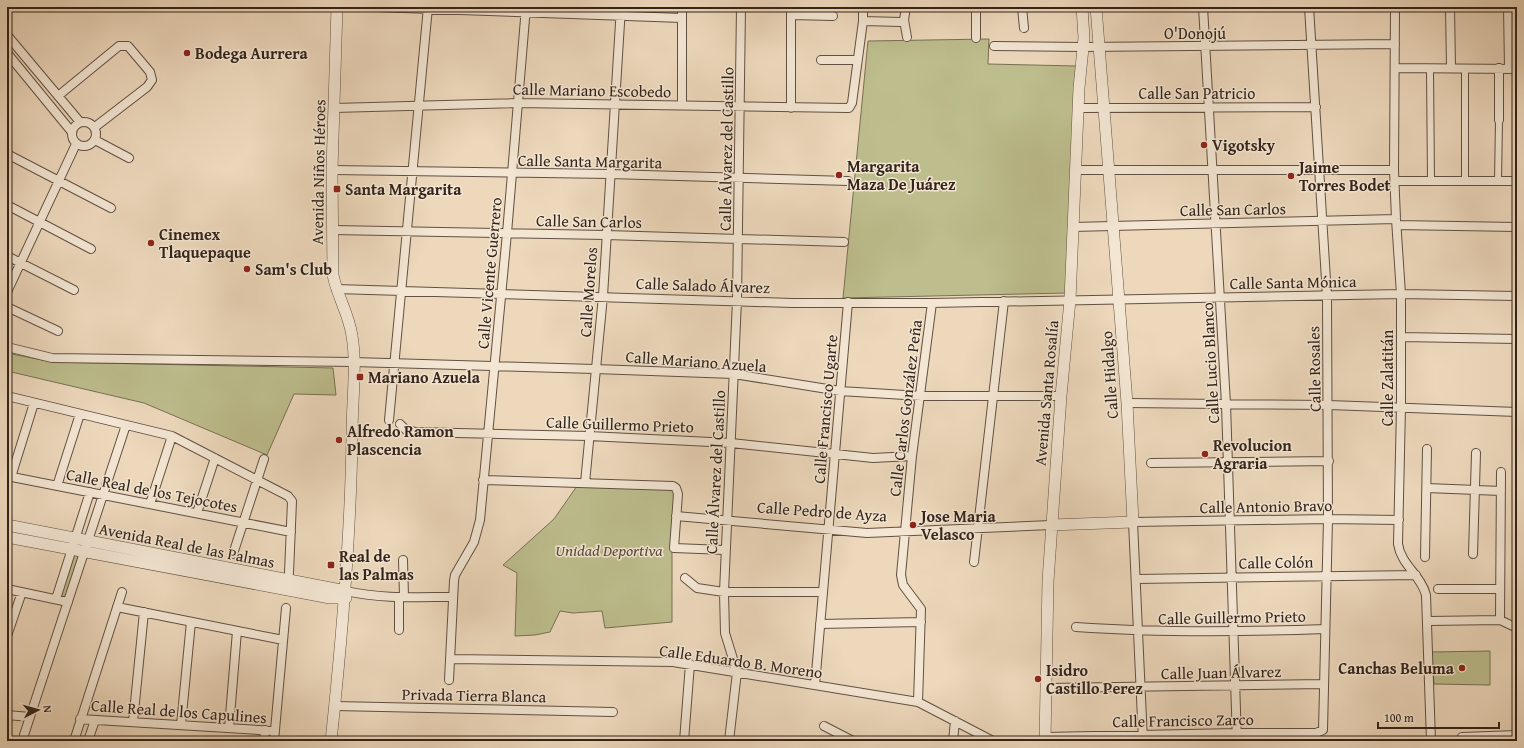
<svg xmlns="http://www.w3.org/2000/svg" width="1524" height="748" font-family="'Gentium Book Plus',serif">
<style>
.green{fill:#bdbd8d;stroke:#787054}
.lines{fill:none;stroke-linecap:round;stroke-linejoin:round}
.pedestrian-casing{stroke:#625042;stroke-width:8}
.minor-casing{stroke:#625042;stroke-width:10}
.tertiary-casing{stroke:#625042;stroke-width:12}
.pedestrian{stroke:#f3e6d3;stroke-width:6}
.minor{stroke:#f3e6d3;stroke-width:8}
.tertiary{stroke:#f3e6d3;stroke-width:11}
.poi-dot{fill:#8f2418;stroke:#f3e6d3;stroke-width:1.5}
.labels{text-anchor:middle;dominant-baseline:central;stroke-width:3;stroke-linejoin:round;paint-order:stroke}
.street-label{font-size:16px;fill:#33231a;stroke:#f3e6d3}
.poi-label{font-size:16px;font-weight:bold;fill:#33231a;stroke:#f3e6d3;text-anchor:start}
.park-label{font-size:16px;font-style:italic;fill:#564a37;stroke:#f3e6d3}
</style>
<rect width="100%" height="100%" fill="#edd8bc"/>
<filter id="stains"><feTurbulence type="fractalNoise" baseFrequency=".005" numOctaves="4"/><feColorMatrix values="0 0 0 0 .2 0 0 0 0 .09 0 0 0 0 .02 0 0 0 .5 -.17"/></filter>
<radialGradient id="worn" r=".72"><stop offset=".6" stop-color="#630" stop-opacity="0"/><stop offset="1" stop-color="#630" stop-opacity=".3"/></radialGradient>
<path class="green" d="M989,39L988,64L1077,66L1067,293L843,298L868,41Z
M7,353L52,362L333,368L336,395L294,394L267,455L144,403L7,371Z
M577,486L674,488L672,549V622L605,628L602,611L573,613L560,611L550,632L535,635L515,636L517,573L503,565L554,519Z
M73,552L82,554L67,600L58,597Z
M1490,651V685L1434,684L1432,652Z"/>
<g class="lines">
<g class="pedestrian-casing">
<path id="pedestrian" d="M1430,68L1431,181
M1465,181V68
M1498,181L1499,120"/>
</g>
<g class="minor-casing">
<path id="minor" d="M374,7L682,18
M682,7V105
M791,7V108
M906,7L904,20L907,37
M976,7V38
M1022,7L1024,28
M1203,7L1226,404L1237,741
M1395,7L1394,170L1396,219L1401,294V407L1398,544C1401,565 1421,575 1426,595L1431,741
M1450,7L1451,68
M1508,7L1509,68
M791,15L833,16
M863,21L901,22L904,20
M7,35L80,122
M994,46L1083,47L1395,44
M7,53L71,131
M821,60H857
M1395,68L1517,69
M58,96L119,46H128L150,72L152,80L147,87L95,127
M334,108L518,103L849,108L852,103L863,21V7
M1078,108L1316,107
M1499,120V68
M72 134a12 12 0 1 1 24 0a12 12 0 1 1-24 0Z
M95,140L129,158
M9,155L111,208
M332,170L610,174L848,181
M1075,170H1394
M1395,181H1517
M7,205L91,249
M1397,225L1517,227
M1072,227L1396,219
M333,230L606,235L844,242
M7,256L74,290
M336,289L792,303H932L1401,294L1517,296
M7,292L76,144
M7,307L58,331
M1401,337L1517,339
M7,347L52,358L353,362L595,369L734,374L840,391L921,396H1061
M7,396L172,436L288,496L292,501L289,573
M1127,403L1329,405L1517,412
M389,420L428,7
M400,424L406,430L415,432L589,436L731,443L873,458L912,456
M1151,463L1329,461
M7,476L291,532
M11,477L34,403
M483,480L673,486L676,488L678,494L674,548L725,550
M585,483L603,296L621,7
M57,486L80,414
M1427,488L1501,491
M150,504L172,436
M197,513L215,458
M676,516L867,533L1051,525
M233,554L264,459
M1473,554L1476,453
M1425,557L1427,449
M403,560L404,597
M974,562L1004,301
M685,578L697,588L724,592H823
M1136,579L1416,575
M7,589L68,602
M1438,589H1500
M346,591C381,599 417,597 453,597
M56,599L90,492
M117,607L283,640
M1500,620L1501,472
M1428,621L1500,620L1517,628
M820,624L921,622
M1076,627C1160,633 1241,632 1325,629
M399,630V597
M7,636L22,592
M451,659L673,662L918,702L993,741
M449,680L454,581L455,575L474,542L480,520L507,233L526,7
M815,685L848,302
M1047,688L1324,684
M918,702L921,609L903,585L901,575L912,456L932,303
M335,706L613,712
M7,715L30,717
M80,719L275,731
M133,722L144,612
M181,725L191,622
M824,726L853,741
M229,728L237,631
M24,735L126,425
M1045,737L1236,733H1316L1323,730L1328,519L1327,296L1309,7
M1462,737L1517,735
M74,741L122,592
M88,741L95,720
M264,741L265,730
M274,741L286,608
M684,741L690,664
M729,741L737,672L725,633L724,592L737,300L741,7
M953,741L955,721
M1143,741L1133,522L1328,519L1399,520"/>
</g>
<g class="tertiary-casing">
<path id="tertiary" d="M7,525L346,591
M1051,525L1133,522L1127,403L1096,7
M7,537L330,598H346
M331,741C342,638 351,536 352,433C352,403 357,364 352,336C349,314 337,296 333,275L332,170L337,7
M1045,741L1048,581L1061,396L1070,300L1079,88L1084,38L1082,7"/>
</g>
<use href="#pedestrian" class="pedestrian"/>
<use href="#minor" class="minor"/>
<use href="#tertiary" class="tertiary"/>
</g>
<g class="poi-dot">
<circle cx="187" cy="53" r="4"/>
<circle cx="1204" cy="145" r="4"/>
<circle cx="839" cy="175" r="4"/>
<circle cx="1291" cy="176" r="4"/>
<rect x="333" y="185" width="8" height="8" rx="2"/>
<circle cx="151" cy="243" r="4"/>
<circle cx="247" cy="269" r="4"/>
<rect x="356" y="373" width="8" height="8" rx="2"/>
<circle cx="339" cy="440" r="4"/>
<circle cx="1205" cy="454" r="4"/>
<circle cx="913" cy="525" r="4"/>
<rect x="327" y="561" width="8" height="8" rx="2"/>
<circle cx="1462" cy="668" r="4"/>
<circle cx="1038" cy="679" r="4"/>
</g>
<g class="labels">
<g class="street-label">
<text x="1195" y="33">O'Donojú</text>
<text transform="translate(592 90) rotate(1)">Calle Mariano Escobedo</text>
<text x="1197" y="93">Calle San Patricio</text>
<text transform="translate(726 149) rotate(-89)">Calle Álvarez del Castillo</text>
<text transform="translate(590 161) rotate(1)">Calle Santa Margarita</text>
<text transform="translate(318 172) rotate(-89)">Avenida Niños Héroes</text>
<text transform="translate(1233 209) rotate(-1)">Calle San Carlos</text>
<text transform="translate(589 221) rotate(1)">Calle San Carlos</text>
<text transform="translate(489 273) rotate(-85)">Calle Vicente Guerrero</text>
<text transform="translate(1293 282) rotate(-1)">Calle Santa Mónica</text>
<text transform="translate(703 285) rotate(2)">Calle Salado Álvarez</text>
<text transform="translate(588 292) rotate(-86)">Calle Morelos</text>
<text transform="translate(696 361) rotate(4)">Calle Mariano Azuela</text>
<text transform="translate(1210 363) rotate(-93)">Calle Lucio Blanco</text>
<text transform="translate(1314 369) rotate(-91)">Calle Rosales</text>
<text transform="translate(1109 375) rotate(-94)">Calle Hidalgo</text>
<text transform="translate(1387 378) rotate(-90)">Calle Zalatitán</text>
<text transform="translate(1046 393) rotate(-85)">Avenida Santa Rosalía</text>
<text transform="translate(905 408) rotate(-83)">Calle Carlos González Peña</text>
<text transform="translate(825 409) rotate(-85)">Calle Francisco Ugarte</text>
<text transform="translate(620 424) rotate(2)">Calle Guillermo Prieto</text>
<text transform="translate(715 472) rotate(-87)">Calle Álvarez del Castillo</text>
<text transform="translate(152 490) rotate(11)">Calle Real de los Tejocotes</text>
<text transform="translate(1266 506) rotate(-1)">Calle Antonio Bravo</text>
<text transform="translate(822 511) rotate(4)">Calle Pedro de Ayza</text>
<text transform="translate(187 545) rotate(11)">Avenida Real de las Palmas</text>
<text transform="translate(1276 562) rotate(-1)">Calle Colón</text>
<text transform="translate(1232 617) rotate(-1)">Calle Guillermo Prieto</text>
<text transform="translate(741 661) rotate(8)">Calle Eduardo B. Moreno</text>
<text transform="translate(1221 672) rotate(-1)">Calle Juan Álvarez</text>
<text transform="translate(474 695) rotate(1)">Privada Tierra Blanca</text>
<text transform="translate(179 711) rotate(4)">Calle Real de los Capulines</text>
<text transform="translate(1183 720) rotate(-1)">Calle Francisco Zarco</text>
</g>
<g class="poi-label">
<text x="195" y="53">Bodega Aurrera</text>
<text x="1212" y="145">Vigotsky</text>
<text x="847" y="166">Margarita<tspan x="847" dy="18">Maza De Juárez</tspan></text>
<text x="1299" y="167">Jaime<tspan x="1299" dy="18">Torres Bodet</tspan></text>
<text x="345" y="189">Santa Margarita</text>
<text x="159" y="234">Cinemex<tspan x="159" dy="18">Tlaquepaque</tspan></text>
<text x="255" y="269">Sam's Club</text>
<text x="368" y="377">Mariano Azuela</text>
<text x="347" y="431">Alfredo Ramon<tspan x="347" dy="18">Plascencia</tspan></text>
<text x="1213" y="445">Revolucion<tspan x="1213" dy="18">Agraria</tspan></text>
<text x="921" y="516">Jose Maria<tspan x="921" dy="18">Velasco</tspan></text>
<text x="339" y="556">Real de<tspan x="339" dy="18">las Palmas</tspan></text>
<text x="1454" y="668" text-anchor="end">Canchas Beluma</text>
<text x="1046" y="670">Isidro<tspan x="1046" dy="18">Castillo Perez</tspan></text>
</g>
<g class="park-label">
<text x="609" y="550">Unidad Deportiva</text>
</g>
</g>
<rect width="1524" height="748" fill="none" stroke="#edd8bc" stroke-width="24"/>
<rect x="8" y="8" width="1508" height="732" fill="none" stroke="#33231a" stroke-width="2"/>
<rect x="12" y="12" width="1500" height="724" fill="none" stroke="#33231a"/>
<g transform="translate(38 710) rotate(84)" stroke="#f3e6d3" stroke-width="3" paint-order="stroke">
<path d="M0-3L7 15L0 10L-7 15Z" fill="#33231a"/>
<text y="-6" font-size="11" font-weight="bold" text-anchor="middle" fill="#33231a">N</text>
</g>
<path d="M1378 722v6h121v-6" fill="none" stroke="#33231a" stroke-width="2"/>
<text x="1384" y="722" font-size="12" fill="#33231a" stroke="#f3e6d3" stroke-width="3" paint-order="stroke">100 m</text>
<rect width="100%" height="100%" filter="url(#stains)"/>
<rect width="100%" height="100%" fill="url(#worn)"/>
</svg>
